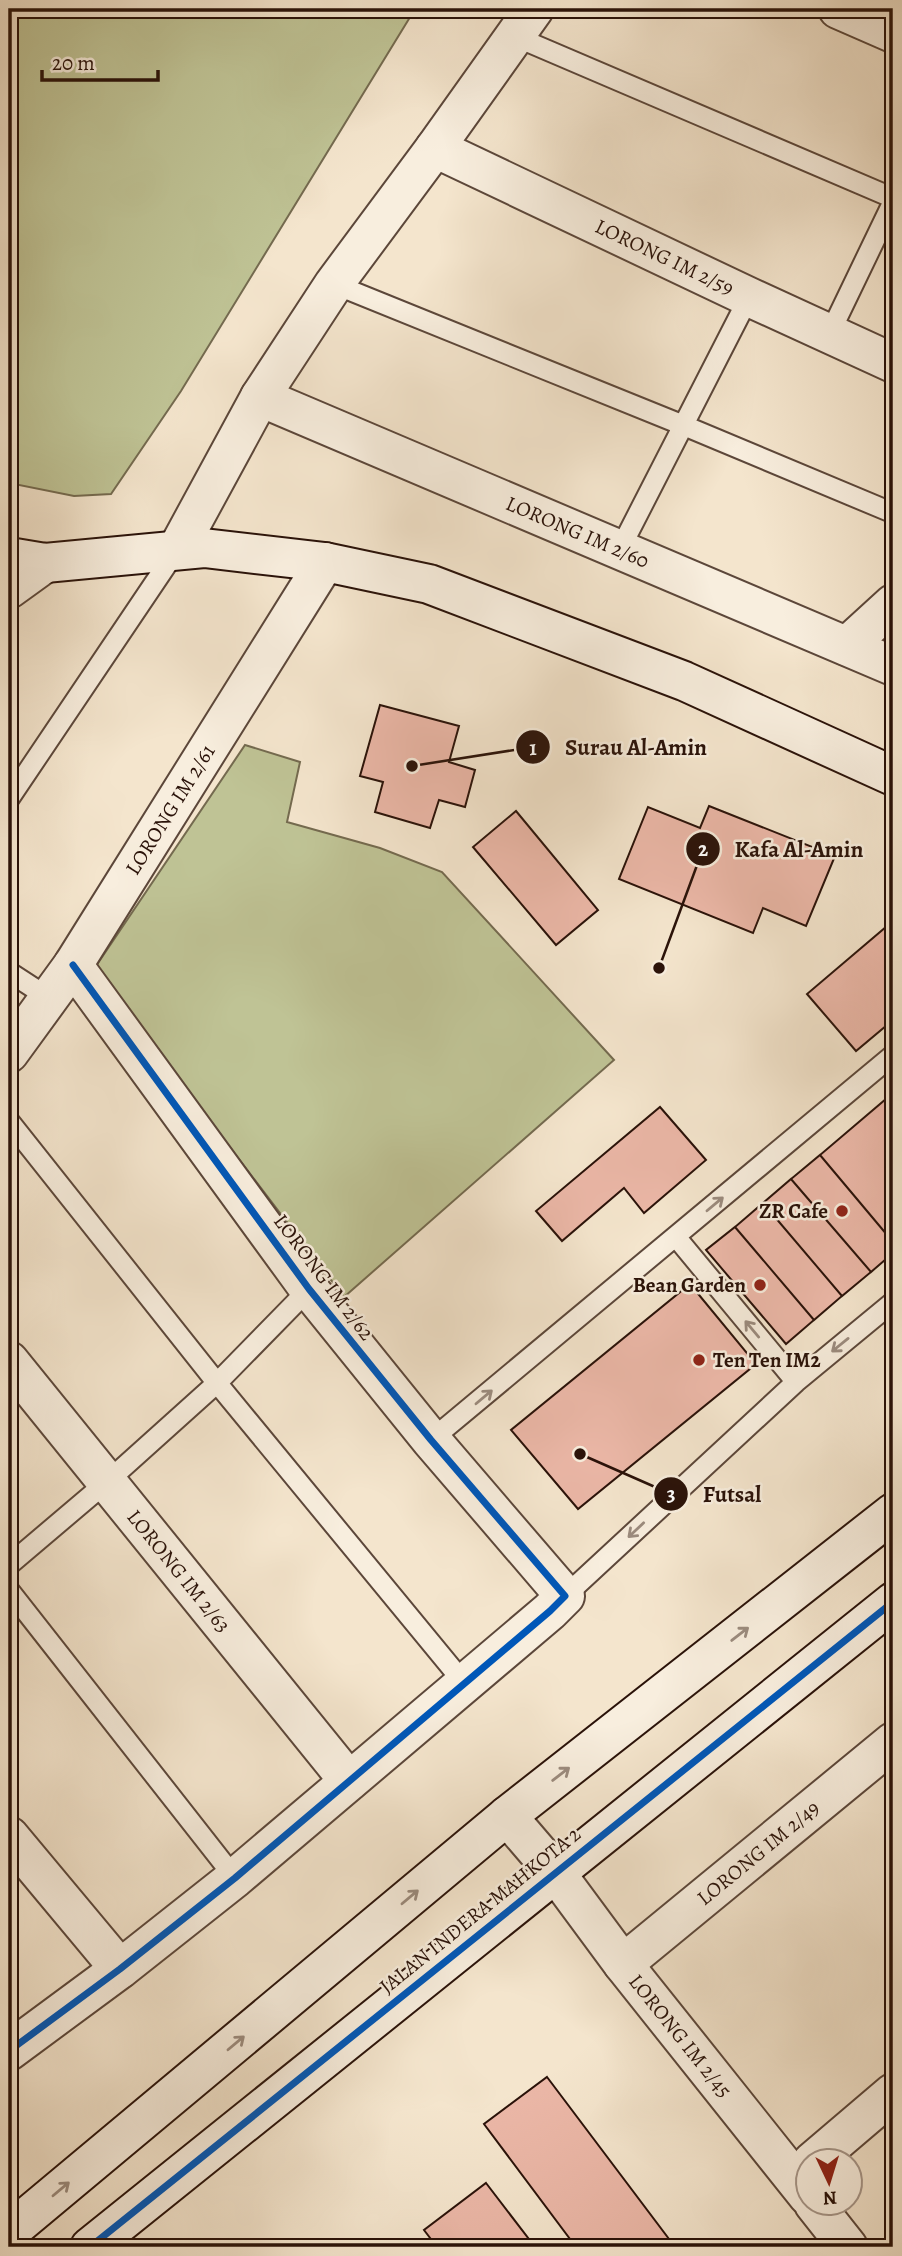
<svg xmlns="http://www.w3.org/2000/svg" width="902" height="2256" font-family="Alegreya,serif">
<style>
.green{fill:#bfc395;stroke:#746a4f;stroke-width:2}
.building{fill:#ebb7a7;stroke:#2a1209;stroke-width:2}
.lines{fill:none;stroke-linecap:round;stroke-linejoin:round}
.lane-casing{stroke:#5c473a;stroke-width:23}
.street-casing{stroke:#5c473a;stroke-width:42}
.secondary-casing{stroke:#2a1209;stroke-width:42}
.lane{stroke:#f8eede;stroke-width:19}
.street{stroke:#f8eede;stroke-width:38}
.secondary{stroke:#f8eede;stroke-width:38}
.cycleway-casing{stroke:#f8eede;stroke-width:11}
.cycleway{stroke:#0057b8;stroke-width:7}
.oneway{stroke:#9b8b7e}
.poi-dot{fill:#8f2418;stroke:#f8eede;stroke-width:2.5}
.labels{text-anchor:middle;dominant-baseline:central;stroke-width:5;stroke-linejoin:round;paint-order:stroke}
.street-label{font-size:21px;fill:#2a1209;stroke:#f8eede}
.poi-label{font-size:21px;font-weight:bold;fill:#2a1209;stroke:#f8eede;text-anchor:end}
.leader{fill:none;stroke:#2a1209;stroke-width:2.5}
.callout-dot{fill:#2a1209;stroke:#f8eede;stroke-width:2.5}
.mark-label{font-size:21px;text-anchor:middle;font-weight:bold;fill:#fff}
.callout-label{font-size:23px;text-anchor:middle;font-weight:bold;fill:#2a1209;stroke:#f8eede;stroke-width:5;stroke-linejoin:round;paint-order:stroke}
</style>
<rect width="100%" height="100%" fill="#f4e5cd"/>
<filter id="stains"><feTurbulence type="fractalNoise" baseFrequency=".00286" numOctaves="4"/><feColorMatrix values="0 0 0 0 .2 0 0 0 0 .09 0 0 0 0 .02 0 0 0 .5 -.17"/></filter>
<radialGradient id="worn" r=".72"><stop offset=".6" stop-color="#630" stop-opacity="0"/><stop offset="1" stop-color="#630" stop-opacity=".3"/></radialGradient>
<path class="green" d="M9,9H415L181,391L111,494L74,496L9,483Z
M245,745L300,762L287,822L380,848L442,872L614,1060L344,1297L94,969Z"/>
<path class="building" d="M380,705L459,726L449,762L475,770L465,807L439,800L430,828L375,812L383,782L360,776Z
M709,806L835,856L806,926L763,908L753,933L619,879L648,807L700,828Z
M516,811L598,910L556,945L473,847Z
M893,921V1020L856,1051L807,994Z
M893,1093V1242L820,1155Z
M660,1107L706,1160L644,1213L624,1188L562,1241L536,1211Z
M820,1155L893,1242V1253L871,1272L791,1179Z
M791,1179L871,1272L842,1296L763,1203Z
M763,1203L842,1296L814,1320L735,1227Z
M735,1227L814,1320L786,1344L706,1250Z
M690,1284L756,1364L578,1509L511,1430Z
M547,2077L675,2247H576L484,2124Z
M486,2183L535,2247H437L424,2230Z"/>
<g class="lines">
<g class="lane-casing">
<path id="lane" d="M514,36L893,198
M334,284L685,426L893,513
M829,335L893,202
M619,551L749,297
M9,799L176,551
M9,972L49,998
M9,1121L217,1383L464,1683
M676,1237L796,1382
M431,1440L893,1055
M9,1565L108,1481L217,1383L309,1289
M9,1590L235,1878
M565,1596L796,1382L893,1302"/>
</g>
<g class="street-casing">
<g id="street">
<path d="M838,9L893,33"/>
<path id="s1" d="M435,148L749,297L893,363"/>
<path id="s2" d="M260,397L893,666"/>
<path d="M177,550L260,397L334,284L435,148L534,9"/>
<path d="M9,589L45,563"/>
<path d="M847,646L893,604"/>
<path id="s3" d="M9,1053L73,965L325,562"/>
<path id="s4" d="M9,1361L349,1781"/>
<path id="s5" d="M507,1816L555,1872L623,1964L808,2196"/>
<path d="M9,1836L120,1969"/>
<path id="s6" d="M623,1964L893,1742"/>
<path d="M9,2051L120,1969L235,1878L550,1611L565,1596L431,1440L309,1289L73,965"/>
<path d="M812,2162L893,2093"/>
<path d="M814,2204L848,2247"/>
</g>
</g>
<g class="secondary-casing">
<path id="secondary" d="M9,557L45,563L204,548L325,562L429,584L684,681L893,776
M9,2232L507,1816L893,1513
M90,2247L893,1602"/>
</g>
<use href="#lane" class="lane"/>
<use href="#street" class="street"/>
<use href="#secondary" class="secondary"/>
<g class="cycleway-casing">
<path id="cycleway" d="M9,2051L120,1969L235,1878L550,1611L565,1596L431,1440L309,1289L73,965
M90,2247L893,1602"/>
</g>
<use href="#cycleway" class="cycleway"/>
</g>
<defs><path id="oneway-shaft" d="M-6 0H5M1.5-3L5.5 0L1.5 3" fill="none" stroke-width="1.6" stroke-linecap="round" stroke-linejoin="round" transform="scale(1.75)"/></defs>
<g class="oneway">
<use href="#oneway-shaft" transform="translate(715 1204) rotate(-40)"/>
<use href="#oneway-shaft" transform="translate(752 1329) rotate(-130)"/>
<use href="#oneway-shaft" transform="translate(840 1345) rotate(141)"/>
<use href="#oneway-shaft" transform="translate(484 1397) rotate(-40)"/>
<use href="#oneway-shaft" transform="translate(636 1530) rotate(137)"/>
<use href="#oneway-shaft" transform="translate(740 1634) rotate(-38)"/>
<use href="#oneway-shaft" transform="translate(561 1774) rotate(-38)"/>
<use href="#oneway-shaft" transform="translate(410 1897) rotate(-40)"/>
<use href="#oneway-shaft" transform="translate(236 2043) rotate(-40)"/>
<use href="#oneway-shaft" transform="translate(61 2189) rotate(-40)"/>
</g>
<g class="poi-dot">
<circle cx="842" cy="1211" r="7"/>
<circle cx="760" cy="1285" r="7"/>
<circle cx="699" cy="1360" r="7"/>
</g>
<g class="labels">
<g class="street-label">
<text stroke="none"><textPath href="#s1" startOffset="254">LORONG IM 2/59</textPath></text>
<text stroke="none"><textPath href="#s2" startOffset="345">LORONG IM 2/60</textPath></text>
<text stroke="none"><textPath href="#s3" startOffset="292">LORONG IM 2/61</textPath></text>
<text transform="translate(324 1277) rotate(53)">LORONG IM 2/62</text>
<text stroke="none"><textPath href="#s4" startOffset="270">LORONG IM 2/63</textPath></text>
<text stroke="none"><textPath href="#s6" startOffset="175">LORONG IM 2/49</textPath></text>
<text transform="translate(480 1910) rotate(-39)">JALAN INDERA MAHKOTA 2</text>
<text stroke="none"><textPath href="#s5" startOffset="280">LORONG IM 2/45</textPath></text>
</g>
<g class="poi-label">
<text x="828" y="1211">ZR Cafe</text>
<text x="746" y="1285">Bean Garden</text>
<text x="713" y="1360" text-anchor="start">Ten Ten IM2</text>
</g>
</g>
<path class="leader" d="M412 766L533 747M659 968L703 849M580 1454L671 1494"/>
<g class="callout-dot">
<circle cx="412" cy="766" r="7"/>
<circle cx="659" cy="968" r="7"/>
<circle cx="580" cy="1454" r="7"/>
<circle cx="533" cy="747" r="18"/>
<circle cx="703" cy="849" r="18"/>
<circle cx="671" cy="1494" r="18"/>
</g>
<g class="mark-label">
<text x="533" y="755">1</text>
<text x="703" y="856">2</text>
<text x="671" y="1501">3</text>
</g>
<g class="callout-label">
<text x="636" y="755">Surau Al-Amin</text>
<text x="799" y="857">Kafa Al-Amin</text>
<text x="732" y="1502">Futsal</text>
</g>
<rect width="902" height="2256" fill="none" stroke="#f4e5cd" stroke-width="35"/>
<rect x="10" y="10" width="881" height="2235" fill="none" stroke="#2a1209" stroke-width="3.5"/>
<rect x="18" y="18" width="867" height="2221" fill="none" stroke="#2a1209" stroke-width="2"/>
<g transform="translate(829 2182) rotate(176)"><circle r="33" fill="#f8eede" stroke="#a69689" stroke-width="2"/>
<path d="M0-5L12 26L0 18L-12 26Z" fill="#8f2418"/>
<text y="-10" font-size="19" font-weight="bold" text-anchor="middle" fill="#2a1209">N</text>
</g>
<path d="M42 70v10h116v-10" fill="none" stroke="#2a1209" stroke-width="3.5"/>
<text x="52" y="70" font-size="21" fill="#2a1209" stroke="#f8eede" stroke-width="5" paint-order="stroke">20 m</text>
<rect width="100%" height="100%" filter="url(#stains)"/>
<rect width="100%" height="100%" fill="url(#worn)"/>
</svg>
